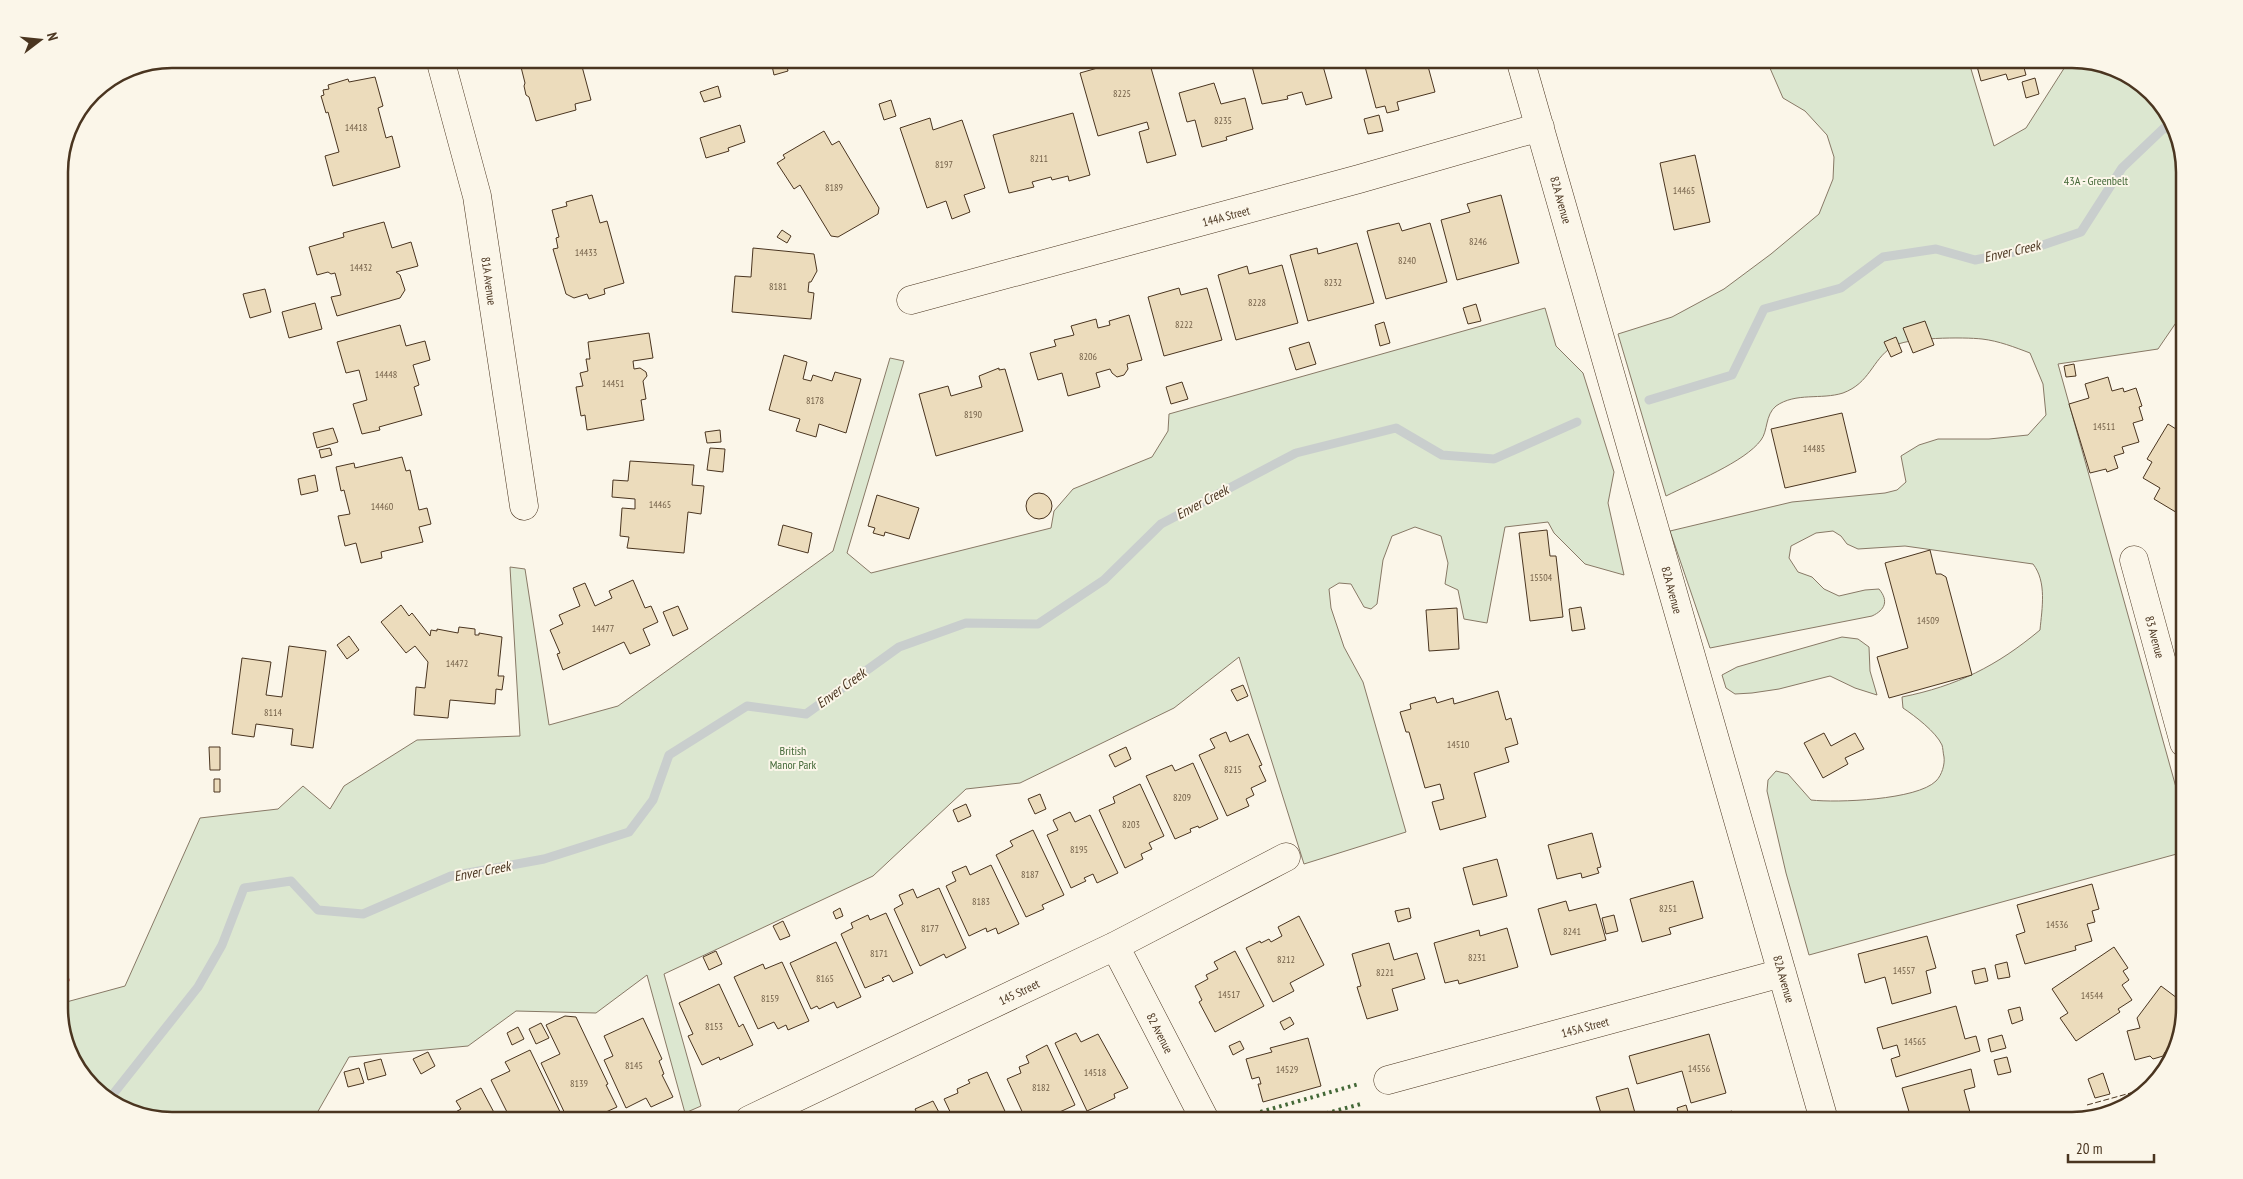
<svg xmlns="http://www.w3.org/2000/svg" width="2243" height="1179" font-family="'PT Sans Narrow',sans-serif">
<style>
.green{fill:#dce7d0;stroke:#887966}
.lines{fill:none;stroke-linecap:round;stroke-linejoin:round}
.stream{stroke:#c9cecd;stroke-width:9}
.building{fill:#ecdcbc;stroke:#4a3520}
.minor-casing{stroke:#4a3520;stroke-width:29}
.minor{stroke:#fbf6e9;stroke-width:28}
.hedge{stroke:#436837;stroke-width:4;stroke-dasharray:2.5 4;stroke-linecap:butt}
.fence{stroke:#4a3520;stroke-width:1;stroke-dasharray:6 2.5;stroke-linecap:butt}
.power{stroke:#c62828;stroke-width:1;stroke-dasharray:18 4 2.5 4;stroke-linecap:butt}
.labels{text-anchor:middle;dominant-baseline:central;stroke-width:4;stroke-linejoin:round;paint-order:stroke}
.number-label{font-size:10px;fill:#725f47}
.park-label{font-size:12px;fill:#436837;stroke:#fbf6e9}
.street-label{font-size:12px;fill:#4a3520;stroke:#fbf6e9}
.water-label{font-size:14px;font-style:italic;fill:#4a3520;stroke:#fbf6e9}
.rim{fill:none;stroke:#4a3520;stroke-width:2.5}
</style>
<rect width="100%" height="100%" fill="#fbf6e9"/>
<path class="green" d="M1766,59H1968L1994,146L2026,128L2070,59L2121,71L2165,109L2184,165V311L2158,349L2058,364L2184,816V852L1809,955L1786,873L1767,791L1768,780L1776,771L1788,774L1811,800C1837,803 1917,800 1936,781C1942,775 1945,764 1944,757C1943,753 1943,748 1942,745C1936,732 1915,716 1903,708L1902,697C1957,686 1997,666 2040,630C2042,608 2047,582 2033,564L1905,546L1858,549L1847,544L1841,536L1833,531L1816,533L1791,546L1789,558L1798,572L1812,577L1824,589L1839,596L1865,590L1879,589C1889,601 1885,610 1872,616L1710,648L1670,531L1792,502L1885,493L1897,490L1906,482L1901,456L1919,445L1938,439H1989L2028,435L2046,415L2043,384L2030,353C2014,347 1999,341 1982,339C1964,337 1906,337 1892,347C1872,360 1870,383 1843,393C1821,400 1796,392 1776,406C1765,415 1768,431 1761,440C1745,462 1692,483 1666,496L1618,334L1672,317L1724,289L1771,254L1819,214L1833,179L1834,157L1827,135L1805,111L1783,98Z
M1545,308L1556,346L1583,373L1614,472L1608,503L1624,575L1585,564L1554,533L1548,522L1505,527L1487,623L1464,619L1458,590L1445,584L1448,563L1441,536L1415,527L1392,536L1383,560L1377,604L1371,609L1364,607L1351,584L1339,583L1329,589L1331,608L1344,647L1363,682L1406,832L1304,864L1239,657L1174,708L1020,783L966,789L873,876L664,974L701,1106L685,1113L647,975L596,1013L516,1011L468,1046L349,1057L313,1120H172L122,1108L78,1070L59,1015V1004L125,986L200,818L278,809L303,786L330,809L344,786L417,740L520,736L510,567L525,569L549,725L618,706L833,551L890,358L904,361L847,553L871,573L1051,528L1054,511L1073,489L1152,457L1168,431L1169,414Z
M1842,637L1858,639L1869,647L1870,671L1877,695L1855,688L1830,676L1779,689L1752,693L1735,694L1726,688L1722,675L1737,667Z"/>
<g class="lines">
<path class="stream" d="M1649,400L1732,375L1764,309L1841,288L1883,257L1936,249L1975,260L2034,248L2081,232L2122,168L2164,128L2173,131
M110,1098L198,987L222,945L244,888L291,881L318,910L363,914L451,876L544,859L629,832L653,800L669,755L747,706L806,714L899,647L966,623L1038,624L1104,580L1161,524L1296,453L1396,428L1442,455L1494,459L1577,422"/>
</g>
<path class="building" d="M515,59H580L591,100L575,104L576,110L536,121L529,97L526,95L524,86L525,83L521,67L518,68Z
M778,59H785L788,71L774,75L771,61Z
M1129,59H1146L1149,68H1151L1176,155L1147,163L1139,132L1149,129L1147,122L1098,136L1080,73Z
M1250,59H1321L1332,98L1306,105L1302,92L1287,96L1288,99L1262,104Z
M1363,59H1426L1435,92L1397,102L1399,110L1387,113L1385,106L1376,108Z
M1975,59H2026L2028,63L2023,64L2026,75L2008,80L2006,74L1981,81Z
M375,77L383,106L378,108L386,138L392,136L400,167L333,186L325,156L339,152L328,112L326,113L321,96L324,95L323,90L329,89L328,85L348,79L349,82Z
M2035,78L2039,94L2026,98L2022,82Z
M1214,83L1221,104L1245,98L1253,129L1226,137L1227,140L1202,147L1195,120L1187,122L1179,93Z
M718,86L721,97L704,102L700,92Z
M891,100L896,116L884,120L879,104Z
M1073,113L1090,175L1069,181L1068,176L1052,180L1051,177L1032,182L1034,187L1009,193L993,135Z
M1379,115L1383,131L1368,134L1364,119Z
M930,118L933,130L962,120L985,188L964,195L970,212L952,219L946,201L927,208L900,128Z
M740,125L745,142L728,148L729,151L706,158L700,138Z
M824,131L832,145L839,141L879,208L878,214L838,237L831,236L800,185L794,189L777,163L785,158L783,155Z
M1695,155L1710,222L1674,230L1660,163Z
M592,195L600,223L607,221L624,283L604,289L605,294L589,299L587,294L574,298L566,294L553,249L558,248L556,238L559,237L552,210L567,206L566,202Z
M1501,195L1519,263L1457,280L1441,220L1470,212L1467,204Z
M384,222L392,248L411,242L418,266L396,272L400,275L405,290L400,298L337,316L331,297L341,295L335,273L331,274L328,272L317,275L309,247L344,237L343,233Z
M1399,223L1402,231L1430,223L1447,282L1386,299L1367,231Z
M782,230L791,236L787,243L777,237Z
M1357,243L1374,303L1308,321L1290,255L1317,248L1318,254Z
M753,248L814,254L817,271L811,282H809L808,292L814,293L811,319L732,312L735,276L751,277Z
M1282,265L1298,323L1236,340L1218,275L1247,266L1249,274Z
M1179,288L1181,295L1207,288L1222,340L1164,356L1148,297Z
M265,289L271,312L250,318L243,294Z
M315,303L322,329L289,338L282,312Z
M1476,304L1481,321L1468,324L1463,308Z
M1129,315L1142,360L1127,364L1128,369L1124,375L1117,377L1112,373L1110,369L1096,373L1100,387L1068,396L1062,373L1038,380L1030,353L1056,346L1054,340L1074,335L1071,326L1096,319L1098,328L1110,325L1109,321Z
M1925,321L1934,345L1913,353L1903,328Z
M1384,322L1390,343L1380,346L1375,325Z
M400,325L406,346L425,341L430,360L413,365L419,385L414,387L422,415L379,427L380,430L362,434L353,404L367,400L359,370L346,373L337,342Z
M649,333L653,358L633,361L634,369L640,368L646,372L647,376L643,381L646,399L641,400L644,420L587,430L585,415L581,416L576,387L583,386L580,373L588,371L586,359H590L588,342Z
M1896,337L1902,352L1891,357L1884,342Z
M1309,342L1316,364L1296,370L1289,348Z
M784,355L807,362L803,379L811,381L813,375L832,381L835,372L861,379L846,433L819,424L816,437L796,431L800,419L769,410Z
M2074,364L2076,376L2066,377L2064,366Z
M999,368V370L1005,369L1023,431L936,456L919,394L948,386L951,396L982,387L979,376Z
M2108,377L2112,391L2123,388L2124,392L2136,388L2142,406L2139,407L2143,420L2133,423L2139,442L2122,447L2124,453L2114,456L2118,468L2107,472L2106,469L2090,473L2069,404L2089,398L2085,384Z
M1182,382L1188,399L1171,404L1166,387Z
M1842,413L1856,472L1785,488L1771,429Z
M2168,424L2184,434V506L2179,514L2154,499L2160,488L2143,478L2152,462L2147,459Z
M333,428L338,442L317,448L313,433Z
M720,430L721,442L707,443L705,432Z
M330,448L332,455L321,458L319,450Z
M710,448L725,449L723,472L707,470Z
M402,457L406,471L410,470L419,510L427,508L431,524L419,527L423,542L381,552L382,558L361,563L356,543L345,546L338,516L350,514L344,490L341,491L336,467L354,463L355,468Z
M630,461L694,465L692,485L704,486L701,514L688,512L684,553L627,548L629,537L620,536L622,508L635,509V499L612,497L613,480L628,481Z
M315,475L318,491L301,495L298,479Z
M1026 506a13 13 0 1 1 26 0a13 13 0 1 1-26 0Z
M877,495L919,508L909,539L885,532L884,536L873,533L875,528L868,526Z
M783,525L812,533L808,553L778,545Z
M1547,530L1550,556H1556L1563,617L1530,621L1519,533Z
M1930,550L1936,574H1941L1946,577L1972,675L1889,698L1877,657L1908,648L1885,563Z
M633,580L645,608L651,606L658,622L643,629L650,645L630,654L624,642L563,670L557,654L560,653L550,630L563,624L559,615L580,606L573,588L585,583L595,606L612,598L609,591Z
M401,605L409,616L412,613L430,636L431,630L437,631V629L458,633L459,627L475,629V635H479V633L502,637L498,676H504L502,690L496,689L495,704L450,700L448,718L414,715L416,687L425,688L428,662L415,646L406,653L381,622Z
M678,606L688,629L673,636L663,612Z
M1581,607L1585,629L1572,631L1569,609Z
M1457,608L1459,649L1429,651L1426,610Z
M349,636L359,650L347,659L337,645Z
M289,646L326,651L313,748L291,745L293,729L256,724L254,737L232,734L242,658L271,662L266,695L282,697Z
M1243,685L1248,696L1237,701L1231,690Z
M1498,691L1506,720L1511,718L1518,744L1505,748L1509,762L1474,773L1486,817L1440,830L1432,802L1444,799L1440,784L1425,788L1409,732H1406L1400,712L1411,709L1410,704L1435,697L1437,703L1453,698L1454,704Z
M1226,732L1230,742L1248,734L1262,765L1259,766L1266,781L1251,788L1254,795L1246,799L1249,806L1227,816L1199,755L1215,748L1210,739Z
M1824,733L1831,746L1855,733L1864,749L1845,758L1848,764L1823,778L1804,743Z
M209,747H220V770H210Z
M1126,747L1131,759L1115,767L1109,755Z
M1193,763L1218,819L1199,828L1198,826L1190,829L1191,832L1175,839L1146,776L1172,765L1175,771Z
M214,779H220V792H214Z
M1140,784L1164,836L1149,843L1152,849L1141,854L1143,859L1125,868L1099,810L1115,803L1113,797Z
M1040,794L1046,809L1035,814L1028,799Z
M966,804L971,816L958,822L953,810Z
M1070,812L1075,822L1090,815L1118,873L1097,883L1093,874L1084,878L1086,881L1071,888L1047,835L1058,830L1053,820Z
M1033,830L1064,895L1042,905L1044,909L1026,917L996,855L1013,846L1010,841Z
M1592,833L1601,867L1597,868L1599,873L1582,878L1581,873L1557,879L1548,845Z
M1497,859L1507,896L1473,905L1463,868Z
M991,865L1019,924L998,934L996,928L987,932L986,928L969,936L946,886L956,881L952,872L966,866L970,875Z
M1693,881L1703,918L1669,928L1671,934L1642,942L1630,899Z
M2092,884L2099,909L2092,911L2095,922L2087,924L2092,941L2075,946L2076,950L2025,964L2016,935L2025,932L2017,905Z
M939,888L966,948L946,958L944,954L920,966L894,909L903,904L899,895L913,889L917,898Z
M1566,901L1569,911L1596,904L1606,940L1551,955L1538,909Z
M840,908L843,916L836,919L833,912Z
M1409,908L1411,918L1398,922L1395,911Z
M886,913L913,973L893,982L889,975L882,978L884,980L865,988L841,934L853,928L851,923L868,915L870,920Z
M1614,915L1618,931L1606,934L1602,918Z
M1299,916L1324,965L1290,983L1294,991L1273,1002L1246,948L1260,941L1261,943L1269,939L1271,942L1282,936L1278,927Z
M783,921L790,936L780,940L773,926Z
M1507,928L1518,967L1459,984L1458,980L1445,983L1434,943L1479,930L1480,936Z
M1927,936L1936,968L1926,971L1931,993L1892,1004L1885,977L1865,983L1858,954Z
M836,942L861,997L837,1008L834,1002L819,1009L817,1006L811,1009L790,963Z
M1389,943L1394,960L1417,953L1425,979L1392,989L1398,1010L1367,1019L1357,987L1361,986L1352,954Z
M2114,947L2128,968L2123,971L2129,980L2122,985L2132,1000L2118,1009L2120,1012L2076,1041L2060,1018L2068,1013L2052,989Z
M716,951L722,964L709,970L703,957Z
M1235,951L1264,1006L1215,1032L1199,1002L1202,1000L1195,986L1208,979L1206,975L1218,969L1214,962Z
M782,962L809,1021L788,1030L786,1025L778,1029L774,1022L758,1029L734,977L763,964L765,969Z
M2007,962L2010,977L1998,979L1995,965Z
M1985,968L1988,981L1975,984L1972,971Z
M719,984L739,1027L743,1024L753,1045L720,1060L719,1057L702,1065L688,1036L693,1034L679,1003Z
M2161,986L2177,998L2184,996V1007L2174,1050L2165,1052L2163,1056L2153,1059L2150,1056L2135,1060L2127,1031L2140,1028L2137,1018Z
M1956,1006L1965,1039L1976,1036L1980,1051L1896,1077L1891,1059L1900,1056L1897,1045L1883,1049L1877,1028Z
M2020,1007L2023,1020L2012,1024L2008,1010Z
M565,1016L576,1017L608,1084L606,1085L617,1107L606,1112L609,1118L605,1120H568L541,1063L560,1054L546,1025Z
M1290,1017L1294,1024L1284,1030L1280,1022Z
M643,1018L662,1059L659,1061L664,1074L662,1075L673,1097L651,1107L646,1098L626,1108L604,1060L613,1056L604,1036Z
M541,1023L549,1038L536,1044L529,1029Z
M518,1027L524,1039L512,1045L507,1033Z
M1076,1033L1081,1042L1098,1034L1128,1088L1114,1094L1115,1098L1087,1111L1055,1043Z
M1709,1034L1726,1093L1691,1103L1682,1071L1637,1084L1629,1056Z
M2002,1035L2006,1048L1991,1052L1988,1039Z
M1308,1038L1321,1086L1263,1102L1258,1084H1261L1259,1077L1252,1079L1246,1059L1272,1052L1270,1048Z
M1240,1041L1244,1049L1233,1055L1229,1046Z
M1047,1045L1075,1105L1042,1120H1026L1007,1079L1021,1073L1019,1067L1029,1063L1026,1056Z
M530,1050L564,1120H511L491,1080L510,1071L505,1062Z
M428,1052L435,1066L421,1074L413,1059Z
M2007,1057L2011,1072L1998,1075L1994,1060Z
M381,1059L386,1075L368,1080L364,1063Z
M359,1068L364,1083L348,1087L344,1072Z
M1971,1069L1975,1087L1964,1090L1972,1120H1900V1118L1910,1115L1902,1088Z
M987,1072L1009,1120H954L944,1099L958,1093L957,1089L970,1083L968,1080Z
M2103,1073L2110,1094L2095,1098L2088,1079Z
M481,1088L498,1120H441L461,1109L456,1101Z
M1628,1088L1637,1120H1603L1596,1097Z
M933,1101L943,1120H910L907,1116L916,1111L915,1109Z
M1686,1105L1688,1112L1679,1115L1677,1108Z
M1732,1111L1734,1120H1699Z
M1584,1114L1586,1120H1559Z"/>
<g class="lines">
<g class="minor-casing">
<path id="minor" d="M440,59L477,196L524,506
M1520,59L1824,1120
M911,300L1359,179L1540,127
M2134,560L2184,743
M1115,946L1205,1120
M1388,1080L1782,973
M749,1120L1115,946L1286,857"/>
</g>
<use href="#minor" class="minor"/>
<path class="hedge" d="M1235,1117L1246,1116L1359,1084
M1301,1120L1361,1104"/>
<path class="fence" d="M2087,1105L2145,1089"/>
<path class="power" d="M62,154L70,125
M59,936L69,980L62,1023"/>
</g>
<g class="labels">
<g class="number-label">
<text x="1122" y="93">8225</text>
<text x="1223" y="120">8235</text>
<text x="356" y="127">14418</text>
<text x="1039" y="158">8211</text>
<text x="944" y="164">8197</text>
<text x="834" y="187">8189</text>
<text x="1684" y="190">14465</text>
<text x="1478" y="241">8246</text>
<text x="586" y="252">14433</text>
<text x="1407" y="260">8240</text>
<text x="361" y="267">14432</text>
<text x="1333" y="282">8232</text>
<text x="778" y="286">8181</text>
<text x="1257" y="302">8228</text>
<text x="1184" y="324">8222</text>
<text x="1088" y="356">8206</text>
<text x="386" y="374">14448</text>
<text x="613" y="383">14451</text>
<text x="815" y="400">8178</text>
<text x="973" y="414">8190</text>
<text x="2104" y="426">14511</text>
<text x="1814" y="448">14485</text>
<text x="660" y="504">14465</text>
<text x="382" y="506">14460</text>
<text x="1541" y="577">15504</text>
<text x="1928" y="620">14509</text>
<text x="603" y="628">14477</text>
<text x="457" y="663">14472</text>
<text x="273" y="712">8114</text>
<text x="1458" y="744">14510</text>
<text x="1233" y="769">8215</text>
<text x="1182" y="797">8209</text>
<text x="1131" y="824">8203</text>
<text x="1079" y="849">8195</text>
<text x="1030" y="874">8187</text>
<text x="981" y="901">8183</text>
<text x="1668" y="908">8251</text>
<text x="2057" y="924">14536</text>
<text x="930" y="928">8177</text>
<text x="1572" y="931">8241</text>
<text x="879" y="953">8171</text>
<text x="1477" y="957">8231</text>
<text x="1286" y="959">8212</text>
<text x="1904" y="970">14557</text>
<text x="1385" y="972">8221</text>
<text x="825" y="978">8165</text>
<text x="1229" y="994">14517</text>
<text x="2092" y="995">14544</text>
<text x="770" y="998">8159</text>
<text x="714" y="1026">8153</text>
<text x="1915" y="1041">14565</text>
<text x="634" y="1065">8145</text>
<text x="1699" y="1068">14556</text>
<text x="1287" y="1069">14529</text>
<text x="1095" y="1072">14518</text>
<text x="579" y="1083">8139</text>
<text x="1041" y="1087">8182</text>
</g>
<g class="park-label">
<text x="2096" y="180">43A - Greenbelt</text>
<text x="793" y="750">British<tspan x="793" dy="14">Manor Park</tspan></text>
</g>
<g class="street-label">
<text transform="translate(1561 200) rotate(74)">82A Avenue</text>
<text transform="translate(1226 216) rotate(-15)">144A Street</text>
<text transform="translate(489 281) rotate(82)">81A Avenue</text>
<text transform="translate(1672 590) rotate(75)">82A Avenue</text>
<text transform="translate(2155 637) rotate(75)">83 Avenue</text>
<text transform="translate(1784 979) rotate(74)">82A Avenue</text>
<text transform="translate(1019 992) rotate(-26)">145 Street</text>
<text transform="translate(1585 1027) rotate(-15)">145A Street</text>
<text transform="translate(1160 1033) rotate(63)">82 Avenue</text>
</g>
<g class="water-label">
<text transform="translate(2012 251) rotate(-13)">Enver Creek</text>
<text transform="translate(1202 502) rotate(-28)">Enver Creek</text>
<text transform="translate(841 688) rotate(-36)">Enver Creek</text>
<text transform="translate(482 871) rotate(-11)">Enver Creek</text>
</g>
</g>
<path d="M0 0H2243V1179H0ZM172 68H2072A104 104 0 0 1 2176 172V1008A104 104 0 0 1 2072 1112H172A104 104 0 0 1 68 1008V172A104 104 0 0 1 172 68Z" fill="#fbf6e9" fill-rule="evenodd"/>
<path class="rim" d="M172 68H2072A104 104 0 0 1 2176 172V1008A104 104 0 0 1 2072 1112H172A104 104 0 0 1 68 1008V172A104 104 0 0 1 172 68Z"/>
<g transform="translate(40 40) rotate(74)" stroke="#fbf6e9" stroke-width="4" paint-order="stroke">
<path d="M0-4L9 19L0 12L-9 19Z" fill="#4a3520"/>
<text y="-8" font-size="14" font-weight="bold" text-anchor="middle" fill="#4a3520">N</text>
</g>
<path d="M2068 1154v8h86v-8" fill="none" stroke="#4a3520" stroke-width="2.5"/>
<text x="2076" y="1154" font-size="15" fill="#4a3520" stroke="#fbf6e9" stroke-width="4" paint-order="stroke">20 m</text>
</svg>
